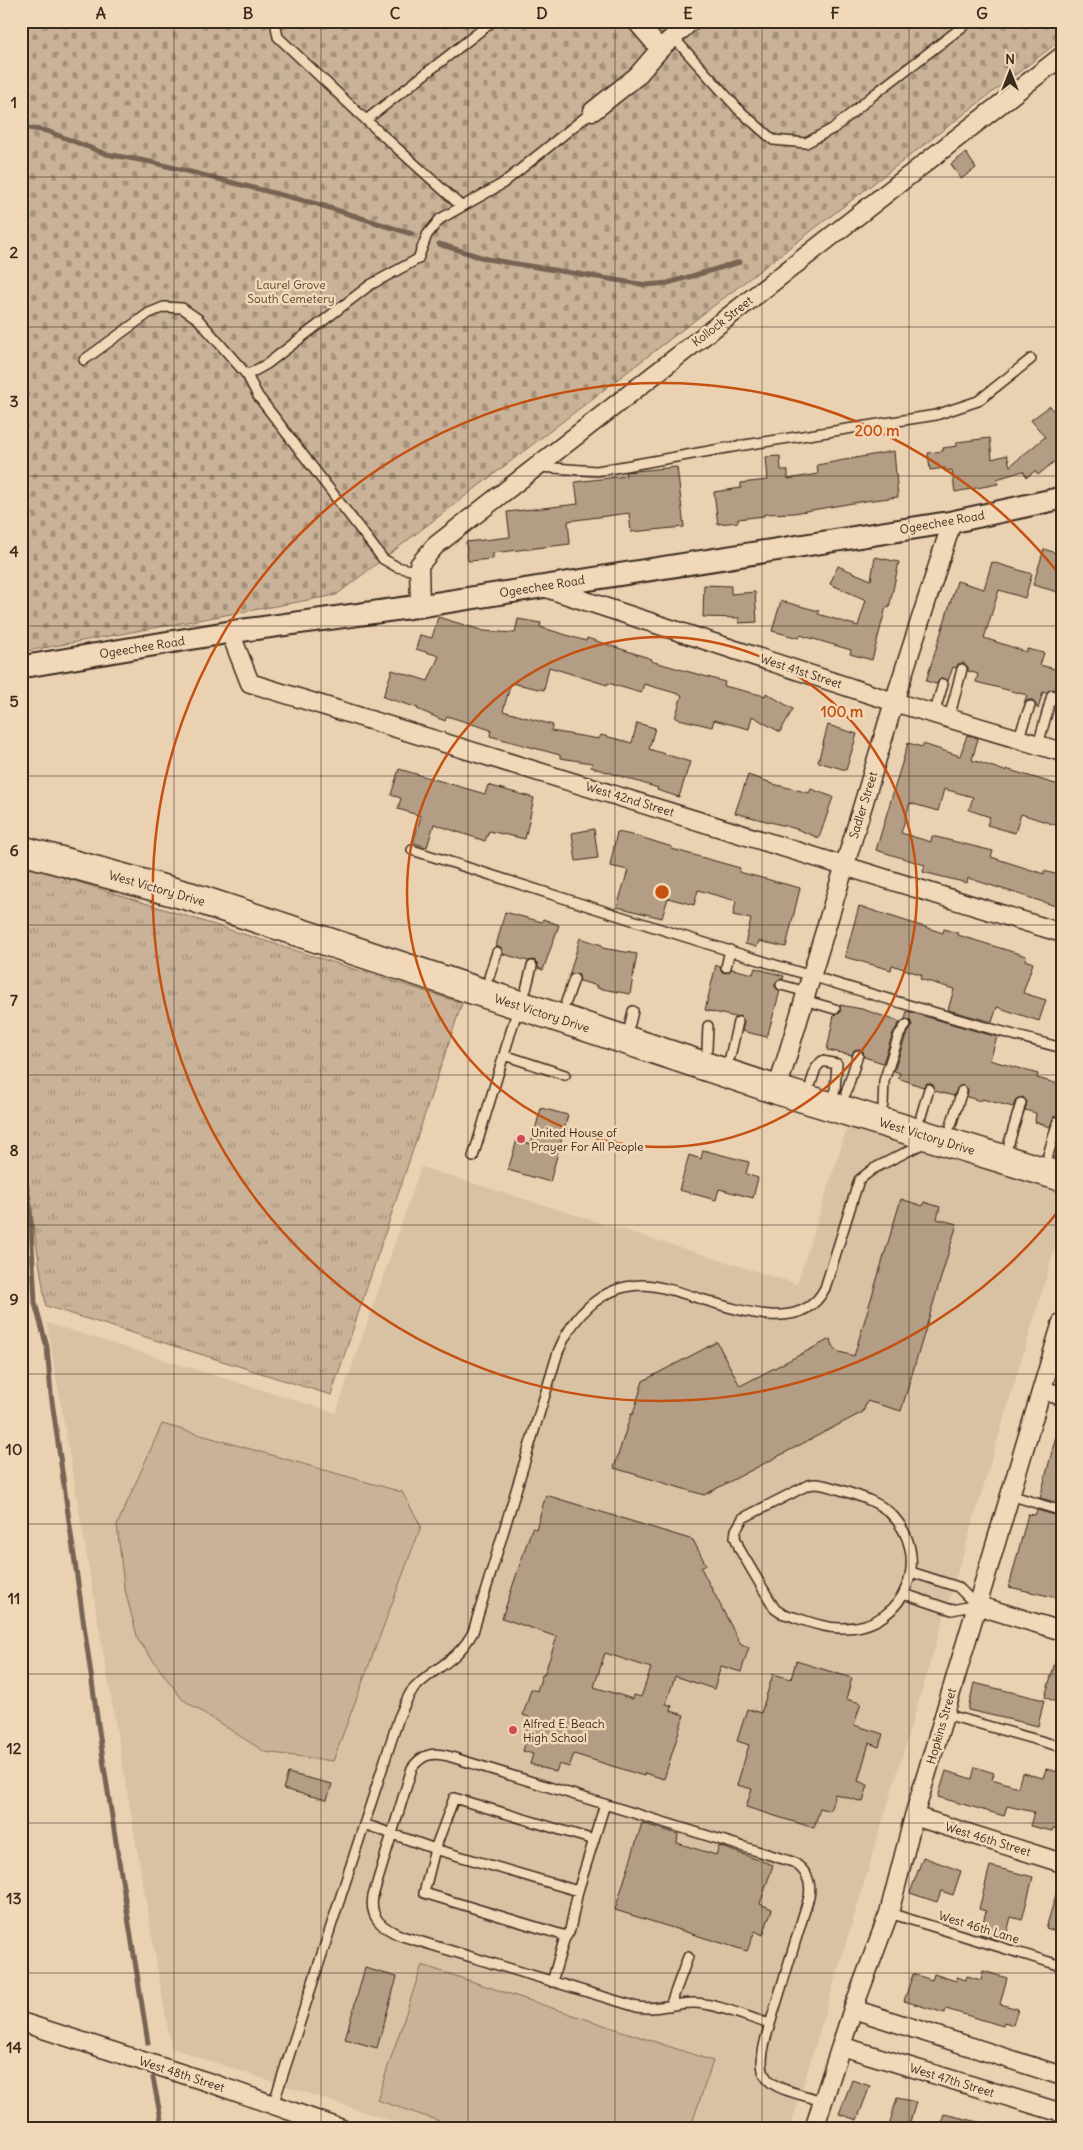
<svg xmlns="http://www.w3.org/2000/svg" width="1083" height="2150" font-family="Delius,sans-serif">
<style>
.built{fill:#d9c1a4}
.grass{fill:url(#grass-tufts);stroke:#826e5a}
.cemetery{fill:url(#cemetery-stones);stroke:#826e5a}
.pitch{fill:#c9b297;stroke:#826e5a}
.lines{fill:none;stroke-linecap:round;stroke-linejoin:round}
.stream{stroke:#776452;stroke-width:5}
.building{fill:#b39d84;stroke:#3b2a1e;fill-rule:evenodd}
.service-casing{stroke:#3b2a1e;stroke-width:12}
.minor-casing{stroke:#3b2a1e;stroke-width:21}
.tertiary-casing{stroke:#3b2a1e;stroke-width:25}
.primary-casing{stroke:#3b2a1e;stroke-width:31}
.service{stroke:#f0d8b8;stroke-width:9}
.minor{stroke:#f0d8b8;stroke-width:18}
.tertiary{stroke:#f0d8b8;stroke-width:21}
.primary{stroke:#f0d8b8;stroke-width:28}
.grid{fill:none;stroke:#3b2a1e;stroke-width:1;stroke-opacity:0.55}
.ring{fill:none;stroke:#c55010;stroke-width:2.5}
.poi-dot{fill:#d1495b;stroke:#f0d8b8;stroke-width:2}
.labels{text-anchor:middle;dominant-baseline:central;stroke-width:5;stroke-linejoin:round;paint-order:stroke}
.park-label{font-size:12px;fill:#574536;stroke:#f0d8b8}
.street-label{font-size:12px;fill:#3b2a1e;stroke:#f0d8b8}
.poi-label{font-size:12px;fill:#3b2a1e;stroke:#f0d8b8;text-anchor:start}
.centre{fill:#c55010;stroke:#f0d8b8;stroke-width:2.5}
.ring-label{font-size:15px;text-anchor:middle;font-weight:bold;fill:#c55010;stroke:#f0d8b8;stroke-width:5;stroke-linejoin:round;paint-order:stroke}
.neatline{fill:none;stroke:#3b2a1e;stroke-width:2}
.grid-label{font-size:16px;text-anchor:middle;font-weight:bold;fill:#3b2a1e}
</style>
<defs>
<pattern id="grass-tufts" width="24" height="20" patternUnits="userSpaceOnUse" patternTransform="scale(1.25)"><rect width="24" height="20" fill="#c9b297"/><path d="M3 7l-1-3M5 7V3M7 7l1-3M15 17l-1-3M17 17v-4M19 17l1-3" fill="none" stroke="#a4917b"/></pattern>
<pattern id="cemetery-stones" width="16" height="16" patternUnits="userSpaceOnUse" patternTransform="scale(1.25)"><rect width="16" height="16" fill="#c9b297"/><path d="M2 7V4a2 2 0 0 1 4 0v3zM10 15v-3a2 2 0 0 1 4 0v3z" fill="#a4917b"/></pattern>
</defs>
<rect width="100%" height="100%" fill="#e9d1b2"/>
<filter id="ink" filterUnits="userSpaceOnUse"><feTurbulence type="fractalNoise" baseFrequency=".02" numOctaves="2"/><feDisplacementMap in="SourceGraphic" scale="10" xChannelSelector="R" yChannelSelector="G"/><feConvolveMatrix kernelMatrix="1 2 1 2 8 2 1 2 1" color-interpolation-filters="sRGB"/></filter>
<g filter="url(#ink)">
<path class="built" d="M848,1125L1062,1185V1225L790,2129H415L171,2048L47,1323L336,1413L421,1167L797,1284Z"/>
<path class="grass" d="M21,864L462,1003L331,1395L46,1306L21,1145Z"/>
<path class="cemetery" d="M21,21H1062V39L336,595L21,652Z"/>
<path class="pitch" d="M162,1424L402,1492L421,1526L333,1761L265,1752L182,1699L138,1640L124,1586L117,1525Z
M422,1965L713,2061L690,2129H463L377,2100Z"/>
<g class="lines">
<path class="stream" d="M21,127L47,131L106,154L151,162L317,204L412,234
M439,244L487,259L646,285L668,283L740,262
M21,389L26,395
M21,1153L30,1206L35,1303L47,1347L51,1394L105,1773L148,2043
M153,2078L163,2129"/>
</g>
<path class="building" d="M966,153L976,168L961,179L951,164Z
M1050,406L1062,422V455L1038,475L1035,471L1027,477L1023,471L997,479L998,484L955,492L952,470L945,471V468L930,470L928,453L943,451V448L957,446V442L990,438L992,459L1007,455L1010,466L1045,437L1031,420Z
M894,451L898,497L865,501L794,513L764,514V516L738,519V522L718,524L714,492L741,488V483L768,480L766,457L780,456L781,470H788V479L818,474L817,465Z
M677,467L684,527L631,532L629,513L568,521L570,544L493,553V559L468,561L466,542L510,537L507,512L578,504L575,482L626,476L625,472Z
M1044,549L1062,555V579L1058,592L1033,585Z
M875,557L899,562L889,608L886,607L872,660L850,654L851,650L800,635L799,638L772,631L781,601L819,611L818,614L858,626L866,600L830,584L838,566L871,580Z
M992,562L1032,574L1025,598L999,590L984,638L1027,652V649L1044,653L1040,665L1062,671V697L1058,696L1057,691L1053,689L1046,693L1043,692L1038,709L1033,700H1028L1024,703L1027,695L976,682L978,674L968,671V667L963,663L958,664L956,668L953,667L948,681L942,678L936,684L926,681L957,581L984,589Z
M704,585L731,586V594L755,592L757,622L739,623V618L703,617Z
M438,617L484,631L515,633L518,619L541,623L540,627L586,641L587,638L652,659L651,661L725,682L724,686L765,696L766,693L793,709L780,732L752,716L749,729L714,720L712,727L675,718L682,695L644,684L641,693L608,683L607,685L549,667L544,690L511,683L503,711L553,725L551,731L599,739L601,735L632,743L637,723L655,728L649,749L690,762L679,797L657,790L658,788L591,767L592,763L560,758V755L490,736L491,730L447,716L445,721L417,709L418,708L383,697L392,670L428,681L439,656L416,649L420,635L432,638Z
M828,725L857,734L846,770L818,762Z
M967,735L978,738L972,760L1005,771L1006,769L1062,786V827L1021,814L1015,833L987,825L990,817L969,810L973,797L944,789L938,811L910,803L901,833L931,842L932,836L993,851L991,857L1044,874V871L1062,876V908L968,878L967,883L923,872L925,865L876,850L908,743L922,747L923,744L960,756Z
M399,769L485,794L488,785L534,798L525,839L489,831L485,841L434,824L427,847L413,843L421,816L398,809L401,798L391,795Z
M748,775L769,782V783L809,793L811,789L833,797L819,838L797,829L735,813Z
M594,829L598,858L576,861L572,833Z
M617,832L637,836L672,847V849L740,868L739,872L800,888L786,947L759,941L757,947L745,944L751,919L733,915L736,901L698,890L694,905L668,898L662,918L617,907L628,870L610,866Z
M859,906L943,933L944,929L958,933V935L1026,956L1025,960L1033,963L1023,993L1046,1000L1039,1021L997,1007L992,1022L948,1010L954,989L920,979L922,975L892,965L891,970L845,957Z
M505,912L542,922L543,919L559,925L543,970L538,968V964L534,960L528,961L503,954L502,948L496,946Z
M580,938L602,945V948L637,954L630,994L597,988L598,986L580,981L579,975L576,973L569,976Z
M716,965L720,966L721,971L725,973L732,969L753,974L755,968L784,976L783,979H779L775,983V987L780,991L767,1037L742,1031L744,1021L740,1016L735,1017L705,1010Z
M840,1005L862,1009L900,1022L893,1033L883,1063L864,1057L863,1051L859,1049L854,1050L852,1055L827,1050L834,1015L840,1013Z
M907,1011L997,1037L990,1060L1038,1074L1037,1078L1062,1085V1116H1054L1050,1127L1035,1122L1036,1113L1025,1110L1027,1102L1023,1097L1016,1099L1013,1107L982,1099L981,1101L967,1097L968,1089L963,1085L958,1087L954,1096L935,1091L931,1083H927L923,1087L898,1078L900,1073L894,1071L905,1038L912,1026L910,1020L905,1019Z
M541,1108L568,1115L550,1182L508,1170L517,1140L531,1144Z
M703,1150L749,1162L746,1174L758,1178L753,1198L719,1189L716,1200L679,1190L689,1155L701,1159Z
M901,1199L923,1206L924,1202L940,1207L937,1219L957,1224L901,1411L867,1401L863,1412L704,1495L614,1468L631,1414H633L643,1381L717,1342L740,1386L830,1339L836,1351L854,1356Z
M1057,1432L1062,1433V1504L1040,1498Z
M546,1495L693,1540L706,1565L701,1568L741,1645L749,1647L741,1672L721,1666L714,1689L675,1676L666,1704L672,1706L671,1711L684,1715L664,1779L645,1773L644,1776L574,1754L569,1767L559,1764L556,1772L530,1764L533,1754L523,1751L528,1734L524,1733L529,1717L523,1715L531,1689L537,1691L542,1675H544L557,1637L502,1618L532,1528L536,1529ZM605,1653L651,1668L641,1697L634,1695L633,1699L594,1687Z
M1037,1510L1062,1517V1599L1009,1587L1028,1514L1035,1515Z
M1058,1652L1062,1653V1705L1045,1697Z
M796,1661L852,1678L846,1699L861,1703L854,1725L883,1734L879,1747L869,1743L858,1781L868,1785L863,1802L835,1794L830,1811L820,1808L814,1828L746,1807L752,1789L737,1785L749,1745L737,1741L747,1709L761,1713L773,1674L791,1679Z
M974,1683L1044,1700L1038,1726L968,1710Z
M975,1767L994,1773L992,1779L1018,1787L1022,1773L1043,1778L1046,1769L1062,1773V1830L1053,1828L1052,1831L1030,1826L1034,1812L1007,1806L1004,1816L938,1797L946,1771L972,1779Z
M288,1773L332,1784L327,1800L283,1789Z
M642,1823L678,1834L677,1843L716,1855L719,1846L773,1865L760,1904L772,1909L763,1935L755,1931L747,1951L615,1910Z
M923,1857L961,1871L953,1895L941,1891L937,1902L910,1893Z
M990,1866L1033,1877L1022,1920L1011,1917L1005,1941L980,1934L986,1911L979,1909Z
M1058,1888L1062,1889V1933L1046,1928Z
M365,1968L397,1977L377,2048L345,2039Z
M983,1971L1007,1978L1000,2004L1018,2009L1013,2025L1004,2022L1003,2026L946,2009L945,2013L904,2001L913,1974L932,1980L934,1974L956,1981L957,1977L966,1980L967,1976L981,1980Z
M852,2080L870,2086L857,2120L839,2114Z
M897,2098L916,2102L908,2129H888Z
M944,2114L983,2123L982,2129H940Z"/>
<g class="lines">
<g class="service-casing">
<path id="service" d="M275,21L278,37L366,120L461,206
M673,37L739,110L773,140L806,143L834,128L872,96L970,21
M366,120L493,21
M84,360L149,313L164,307L182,308L198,319L247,375L258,396L383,559L397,567L420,572
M247,375L267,364L370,285L418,259L427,235L440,219L502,184L593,111
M539,467L597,471L732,447L936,415L978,401L1031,359
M934,714L943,684
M949,718L962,669
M1018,739L1030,706
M1038,745L1052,695
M412,850C628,918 843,990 1062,1048
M726,967L730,950
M489,977L497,952
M781,985L807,992
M526,990L532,966
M804,1000L835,1009
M566,1002L574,979
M630,1024L633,1011
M707,1049L708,1026
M504,1055L565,1075
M730,1057L738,1022
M811,1083L816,1068L822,1061L837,1064L835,1090
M846,1093L858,1055
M883,1105L884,1081L899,1035L906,1025
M921,1116L929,1089
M951,1125L962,1091
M1009,1143L1021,1103
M1048,1155L1058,1121
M473,1157L518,1008
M814,1484C826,1484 836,1489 847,1492C862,1497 877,1502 889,1512C934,1554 907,1628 844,1628C823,1629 802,1619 781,1613L775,1609L740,1550L735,1537L736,1530L743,1518L808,1485Z
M1010,1495L1062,1511
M911,1572L958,1587L976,1605
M904,1594L952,1610L976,1605
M945,1714L1062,1747
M364,1824L435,1849L578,1891
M889,1913L1062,1966
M566,1936L424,1893L435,1849L454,1798L594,1840
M552,1982L564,1940L570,1930L578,1891L605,1804
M670,2006L688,1957
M770,2024C747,2017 717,2004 695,2003C675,2002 657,2011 637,2007L402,1936C382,1928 369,1918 373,1896L412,1768C422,1754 433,1752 448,1756L793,1862C806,1870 812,1881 809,1897L770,2024C750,2088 768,2084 822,2101
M273,2105L399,1717C403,1709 406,1700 411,1692C431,1668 456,1664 473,1632L558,1352C572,1317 601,1286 641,1285C691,1285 794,1351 825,1288L859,1180L873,1169L926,1142"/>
</g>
<g class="minor-casing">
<path id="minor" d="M636,21L660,49
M593,111L637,76L660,49L691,21
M543,587L894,702L1062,752
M420,606L419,565L435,546L1062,56
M230,632L250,683L1062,933
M777,1090L894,702L952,522
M1042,1390L1062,1396
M976,1605L1062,1631
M914,1816L1062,1863
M853,2009L1062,2076
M21,2022L211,2083L342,2129
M841,2046L1062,2113
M814,2129L853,2009L889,1913L914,1816L1062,1322"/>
</g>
<g class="tertiary-casing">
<path id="tertiary" d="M21,667L230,632L420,606L952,522L1062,498"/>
</g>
<g class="primary-casing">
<path id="primary" d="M21,850L192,897L777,1090L1062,1177"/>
</g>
<use href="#service" class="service"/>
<use href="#minor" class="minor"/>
<use href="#tertiary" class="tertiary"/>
<use href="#primary" class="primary"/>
</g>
</g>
<path class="grid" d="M174,21V2129M321,21V2129M468,21V2129M615,21V2129M762,21V2129M909,21V2129M21,177H1062M21,327H1062M21,476H1062M21,626H1062M21,776H1062M21,925H1062M21,1075H1062M21,1225H1062M21,1374H1062M21,1524H1062M21,1674H1062M21,1823H1062M21,1973H1062"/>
<g class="ring">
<circle cx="662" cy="892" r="255"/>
<path d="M1060 1209A509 509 0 1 1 1060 575"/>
</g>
<g class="poi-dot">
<circle cx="521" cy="1139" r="5"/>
<circle cx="513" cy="1730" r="5"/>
</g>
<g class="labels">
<g class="park-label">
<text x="291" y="284">Laurel Grove<tspan x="291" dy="14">South Cemetery</tspan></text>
</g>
<g class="street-label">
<text transform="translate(722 321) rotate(-38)">Kollock Street</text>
<text transform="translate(942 522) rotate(-10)">Ogeechee Road</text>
<text transform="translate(542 586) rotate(-9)">Ogeechee Road</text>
<text transform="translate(142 647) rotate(-9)">Ogeechee Road</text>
<text transform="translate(801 671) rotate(18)">West 41st Street</text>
<text transform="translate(630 799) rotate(17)">West 42nd Street</text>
<text transform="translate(863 805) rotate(-73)">Sadler Street</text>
<text transform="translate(157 888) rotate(16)">West Victory Drive</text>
<text transform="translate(542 1013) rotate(18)">West Victory Drive</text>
<text transform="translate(927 1136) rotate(17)">West Victory Drive</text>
<text transform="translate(941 1726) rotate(-74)">Hopkins Street</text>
<text transform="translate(988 1839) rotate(17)">West 46th Street</text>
<text transform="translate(979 1927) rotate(17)">West 46th Lane</text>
<text transform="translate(182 2074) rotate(18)">West 48th Street</text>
<text transform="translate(952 2080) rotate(17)">West 47th Street</text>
</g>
<g class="poi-label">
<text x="531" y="1132">United House of<tspan x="531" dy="14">Prayer For All People</tspan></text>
<text x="523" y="1723">Alfred E. Beach<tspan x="523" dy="14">High School</tspan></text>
</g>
</g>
<circle cx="662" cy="892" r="8" class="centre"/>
<g class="ring-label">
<text x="877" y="436">200 m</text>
<text x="842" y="717">100 m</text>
</g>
<rect width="1083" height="2150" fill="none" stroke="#f0d8b8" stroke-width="55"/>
<g transform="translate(1010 72)" stroke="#f0d8b8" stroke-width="4" paint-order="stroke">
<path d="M0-4L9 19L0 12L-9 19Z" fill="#3b2a1e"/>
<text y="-8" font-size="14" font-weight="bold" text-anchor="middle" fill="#3b2a1e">N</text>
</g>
<rect x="28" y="28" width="1028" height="2094" class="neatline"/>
<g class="grid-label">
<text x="101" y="19">A</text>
<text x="248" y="19">B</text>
<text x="395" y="19">C</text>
<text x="542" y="19">D</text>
<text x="688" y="19">E</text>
<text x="835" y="19">F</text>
<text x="982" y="19">G</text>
<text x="14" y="108">1</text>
<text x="14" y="258">2</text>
<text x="14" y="407">3</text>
<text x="14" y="557">4</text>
<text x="14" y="707">5</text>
<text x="14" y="856">6</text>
<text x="14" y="1006">7</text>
<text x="14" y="1156">8</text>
<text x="14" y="1305">9</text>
<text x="14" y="1455">10</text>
<text x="14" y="1604">11</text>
<text x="14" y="1754">12</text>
<text x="14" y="1904">13</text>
<text x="14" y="2053">14</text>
</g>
</svg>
